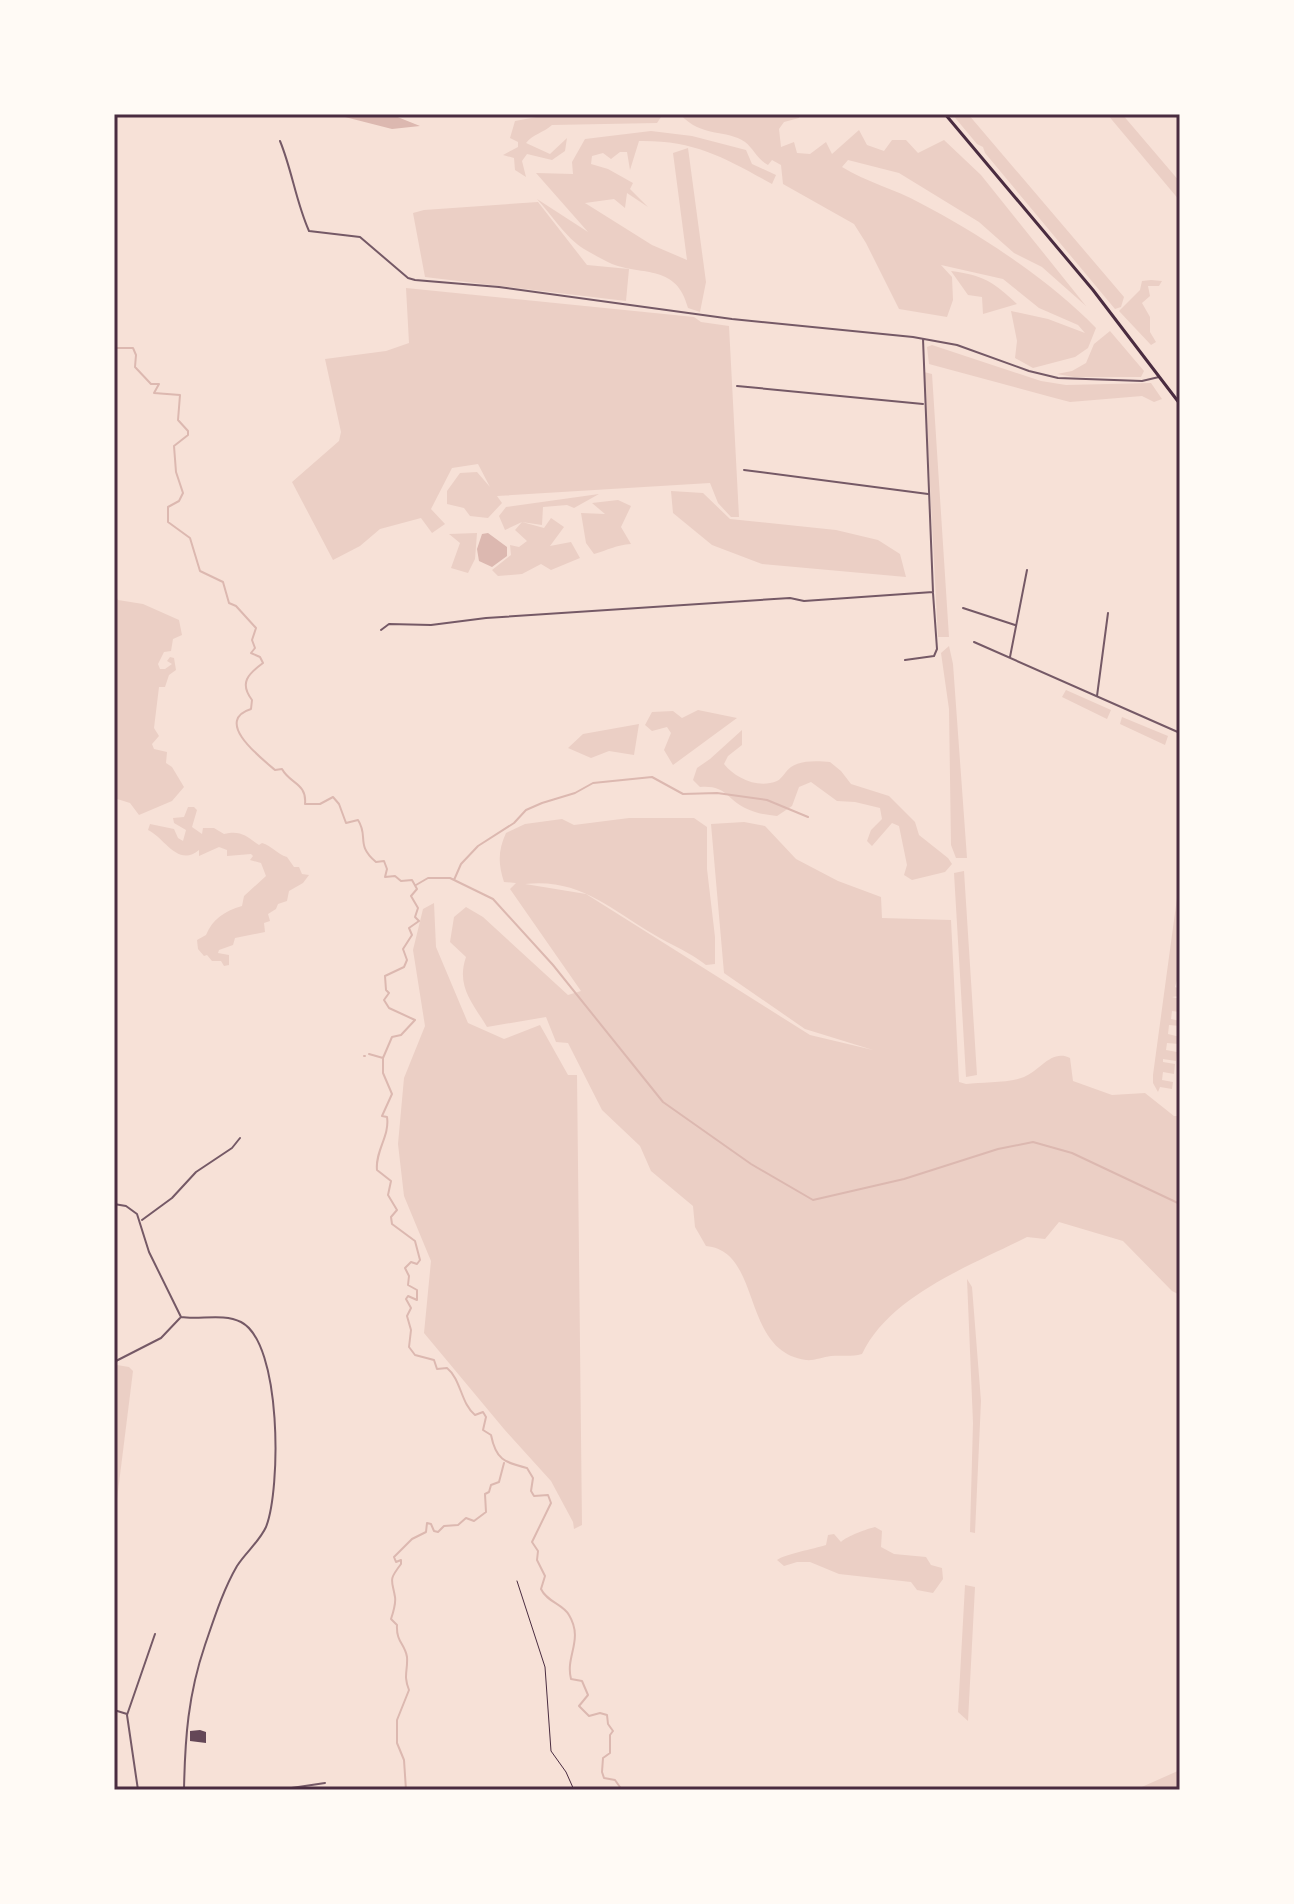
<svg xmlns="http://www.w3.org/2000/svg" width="1294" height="1904" font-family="'IBM Plex Sans',sans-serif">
	<rect width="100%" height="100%" fill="#f7e1d7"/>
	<path fill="#ebcfc5" d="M 553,114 L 663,114 L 657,123 L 552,125 C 543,133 533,134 526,143 L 550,154 L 567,138 L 565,151 L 552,160 L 527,154 L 522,161 L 526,177 L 515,170 L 514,158 L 503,155 L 518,147 L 518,142 L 510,138 L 515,121 Z
		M 680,114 L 799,114 L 799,118 L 784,122 L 779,129 L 781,147 L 794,142 L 797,153 L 810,154 L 826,142 L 832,154 L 859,130 L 867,145 L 884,151 L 892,140 L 906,140 L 918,153 L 944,140 L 981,175 L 1086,306 L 1042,267 L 1014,253 L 979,222 L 899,173 L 848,160 L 842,167 C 866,182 895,189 920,203 C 977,232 1052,282 1096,328 L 1088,348 L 1075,357 L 1033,368 L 1015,358 L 1017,341 L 1011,311 L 1048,319 L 1085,333 L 1078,325 L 1039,308 L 1003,279 L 941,265 L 952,277 L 953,300 L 947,317 L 899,309 L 866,243 L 854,224 L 783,184 L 781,165 L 772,160 L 768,165 C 757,159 754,149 745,142 C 727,129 701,138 680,114 Z
		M 952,114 L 968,114 L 1124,297 L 1121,307 L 1115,309 L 985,153 L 983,147 L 977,144 Z
		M 1107,114 L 1122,114 L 1180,182 L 1180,201 Z
		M 651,131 L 692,136 L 746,150 L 752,164 L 776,175 L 772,184 C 725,158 695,140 639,141 L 630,170 L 627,152 L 620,152 L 611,159 L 603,153 L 592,156 L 591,164 L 608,169 L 633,183 L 630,189 L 648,207 L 627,193 L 625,208 L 614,199 L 585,203 L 652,245 L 687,260 L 673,153 L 688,148 L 706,282 L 700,312 L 688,308 C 677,264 643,276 612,264 C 603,260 593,254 584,249 C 566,238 551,214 537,199 L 588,232 L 536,173 L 573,174 L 572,162 L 585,139 Z
		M 538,202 L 587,265 L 629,269 L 626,301 L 425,277 L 413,213 L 424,210 Z
		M 951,271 C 983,275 994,282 1017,304 L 983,314 L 982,297 L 968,295 Z
		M 1151,280 L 1162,281 L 1159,286 L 1148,286 L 1150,296 L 1142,303 L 1150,317 L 1150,332 L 1156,342 L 1151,345 L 1119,311 L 1140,290 L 1142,281 Z
		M 406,288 L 694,317 L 701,322 L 729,326 L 739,517 L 731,517 L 718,503 L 710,483 L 497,496 L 502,503 L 488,518 L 470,516 L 464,508 L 447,504 L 447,491 L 460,473 L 477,472 L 490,487 L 478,464 L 452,468 L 431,509 L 445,524 L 432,533 L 421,518 L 380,529 L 360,546 L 333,560 L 292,482 L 339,441 L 341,432 L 325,359 L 386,351 L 409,343 Z
		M 1110,331 L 1144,371 L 1141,377 L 1074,377 L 1057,374 L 1072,371 L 1086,363 L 1094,344 Z
		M 932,345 L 1041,381 L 1066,385 L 1151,383 L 1162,399 L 1154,402 L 1142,396 L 1070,402 L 1051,397 L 929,364 L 927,347 Z
		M 924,372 L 932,374 L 949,637 L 938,637 Z
		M 671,491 L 703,493 L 730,519 L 836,530 L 878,540 L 900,554 L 906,577 L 762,564 L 712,545 L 673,513 Z
		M 599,494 L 574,508 L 567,505 L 543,507 L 542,525 L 522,522 L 544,528 L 551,518 L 564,527 L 550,546 L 571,542 L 580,558 L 551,570 L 541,564 L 522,574 L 498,576 L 492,570 L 511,555 L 510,545 L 519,547 L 527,541 L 515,530 L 522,522 L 505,530 L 499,516 L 506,507 Z
		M 618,500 L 631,506 L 621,527 L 631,544 C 616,545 608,550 594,554 L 586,543 L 581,513 L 605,514 L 592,503 Z
		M 477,533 L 475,559 L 468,573 L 451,568 L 460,543 L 449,534 Z
		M 114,593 L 118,600 L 143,604 L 179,620 L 182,635 L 173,639 L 171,651 L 164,652 L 158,664 L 160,669 L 165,669 L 172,664 L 167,661 L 170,657 L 174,658 L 176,670 L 169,675 L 165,687 L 159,687 L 154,728 L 159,736 L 152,744 L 154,749 L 167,752 L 166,763 L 172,767 L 184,787 L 172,801 L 139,815 L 130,803 L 114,798 Z
		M 949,646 L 953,664 L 967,858 L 956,858 L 951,845 L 949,709 L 941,653 Z
		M 1066,690 L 1111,710 L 1107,719 L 1062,697 Z
		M 698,710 L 737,718 L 673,765 L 664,750 L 671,733 L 667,727 L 652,731 L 645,725 L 652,712 L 673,711 L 682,718 Z
		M 1122,717 L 1168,736 L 1165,745 L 1120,724 Z
		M 639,724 L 634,755 L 609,751 L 591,758 L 568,748 L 583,734 Z
		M 742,730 L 742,745 L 728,756 L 724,764 C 735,778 758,789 777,781 C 783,778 785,771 791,767 C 801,760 818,761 830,762 L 841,771 L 851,784 L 889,796 L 915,822 L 919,835 L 948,858 L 952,864 L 945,872 L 912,880 L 904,875 L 907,865 L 899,826 L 892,823 L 872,846 L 867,841 L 871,830 L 882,819 L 880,808 L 855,802 L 837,801 L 811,782 L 799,787 L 792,806 L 777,816 C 766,815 755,813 745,808 C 726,799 727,785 700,787 L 693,780 L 697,768 L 710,759 Z
		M 188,807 L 194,807 L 197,810 L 192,827 L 202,834 L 203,828 L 214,828 L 224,834 C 241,830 246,836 259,845 L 262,843 C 272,846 277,854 287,857 L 294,867 L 299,867 L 302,874 L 309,875 L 303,883 L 289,891 L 287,901 L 278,904 L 276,909 L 268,914 L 270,921 L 264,923 L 265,932 L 235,938 L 233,945 L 219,950 L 218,953 L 229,955 L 229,965 L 224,966 L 221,961 L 212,961 L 207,955 L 204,956 L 198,949 L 197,940 L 206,935 C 212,920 224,911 242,906 L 244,896 L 266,876 L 261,863 L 250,860 L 253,856 L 251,854 L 227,856 L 227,850 L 219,847 L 199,856 L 199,850 C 178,868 164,837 148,830 L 150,824 L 174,829 L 178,838 L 183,841 L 186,830 L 174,823 L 173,818 L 184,817 Z
		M 629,818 L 694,818 L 707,827 L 707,869 L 715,937 L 715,964 L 706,965 C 690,952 671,945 653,934 C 609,908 579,878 525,884 L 586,894 L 810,1035 L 873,1050 L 805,1029 L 724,973 L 711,824 L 744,822 L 765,826 L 796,859 L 838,881 L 881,897 L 882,918 L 951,920 L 959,1082 L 966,1084 C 982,1082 1010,1083 1024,1077 C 1040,1071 1051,1049 1070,1058 L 1073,1081 L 1112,1095 L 1145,1093 L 1174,1116 L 1180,1116 L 1180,1295 L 1172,1291 L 1123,1241 L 1059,1222 L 1045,1239 L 1027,1237 C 972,1265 890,1295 862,1354 C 851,1357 842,1355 831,1356 C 823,1357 813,1361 806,1360 C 740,1351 763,1251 706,1246 L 695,1227 L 693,1206 L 651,1171 L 640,1146 L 602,1110 L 568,1043 L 556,1042 L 546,1017 L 487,1027 C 472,1002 456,986 466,957 L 450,942 L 454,917 L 466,907 L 483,917 L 568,995 L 581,991 L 510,889 L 516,883 L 504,882 C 498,864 498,850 506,833 L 525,824 L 562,819 L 574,825 Z
		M 964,871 L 977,1075 L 966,1077 L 954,873 Z
		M 1180,876 L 1180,963 L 1177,973 L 1180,974 L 1180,980 L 1177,980 L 1175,987 L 1180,989 L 1180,996 L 1172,997 L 1180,999 L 1180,1012 L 1172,1011 L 1171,1019 L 1180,1021 L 1180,1026 L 1169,1025 L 1168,1034 L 1180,1037 L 1179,1044 L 1167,1043 L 1166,1050 L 1177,1052 L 1176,1061 L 1163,1059 L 1163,1062 L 1175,1064 L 1174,1074 L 1163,1072 L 1162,1080 L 1173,1082 L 1172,1089 L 1160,1087 L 1158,1092 L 1153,1083 L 1153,1075 Z
		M 434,903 L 436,947 L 468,1023 L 504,1039 L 540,1025 L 568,1075 L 577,1075 L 582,1525 L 574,1529 L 573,1522 L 551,1481 L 504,1429 L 424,1333 L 431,1261 L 404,1196 L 398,1144 L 404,1078 L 425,1026 L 413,950 L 423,909 Z
		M 967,1279 L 972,1287 L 981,1401 L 975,1533 L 970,1532 L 973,1423 Z
		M 117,1365 L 129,1367 L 133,1371 L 114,1523 L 114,1367 Z
		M 875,1527 L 882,1531 L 881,1547 L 894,1554 L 926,1557 L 931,1565 L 942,1568 L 943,1579 L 933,1593 L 917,1590 L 911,1582 L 839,1574 L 810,1562 L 797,1562 L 784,1566 L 777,1560 C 785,1554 814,1549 826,1545 L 828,1535 L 834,1534 L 841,1542 C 847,1536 867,1529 875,1527 Z
		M 965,1585 L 975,1587 L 968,1721 L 958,1712 Z
		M 1180,1770 L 1180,1790 L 1135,1790 Z"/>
	<path fill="#dcb8b0" d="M 346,114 L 390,114 L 420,126 L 392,129 L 345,117 Z
		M 488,533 L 507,547 L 507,556 L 492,567 L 479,561 L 477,549 L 482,534 Z"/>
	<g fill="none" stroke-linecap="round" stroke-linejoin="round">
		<path stroke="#dcb8b0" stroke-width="2" d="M 114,348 L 133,348 L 136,355 L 135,367 L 151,384 L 159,384 L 154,393 L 180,395 L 178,420 L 188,431 L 188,435 L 174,446 L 176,472 L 183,493 L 179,501 L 168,507 L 168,522 L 190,538 L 200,571 L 223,582 L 229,603 L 236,606 L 256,628 L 252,640 L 255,648 L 251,653 L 260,657 L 263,663 C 248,674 239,683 252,700 L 251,709 C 213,721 261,758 275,770 L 282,769 C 290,784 307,783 305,804 L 320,804 L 333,797 L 339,804 L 346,823 L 358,820 C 369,837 355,844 376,862 L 384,861 L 387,869 L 385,877 L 395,876 L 401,881 L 412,880 L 417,889 L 411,896 L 418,908 L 415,917 L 419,921 L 409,928 L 412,935 L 403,949 L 407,960 L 404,967 L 385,976 L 386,990 L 389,993 L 384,1000 L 389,1008 L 415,1020 L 401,1035 L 392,1037 L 383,1058 L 383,1073 L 392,1094 L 382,1116 L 387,1117 C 390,1136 375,1151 377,1170 L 391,1181 L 388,1195 L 397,1210 L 391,1217 L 392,1224 L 415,1241 L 420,1260 L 417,1264 L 411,1262 L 405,1268 L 409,1276 L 408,1285 L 417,1290 L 417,1300 L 408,1296 L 406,1299 L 411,1308 L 407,1316 L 411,1330 L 409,1347 L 415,1355 L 434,1360 L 437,1369 L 447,1368 C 461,1379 461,1404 475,1415 L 483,1412 L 486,1417 L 483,1430 L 491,1435 C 496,1460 504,1462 527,1468 L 533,1478 L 531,1491 L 534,1496 L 548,1495 L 551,1503 L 532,1542 L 538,1551 L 537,1560 L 545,1576 L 541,1589 C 547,1602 563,1604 569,1615 C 584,1640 565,1656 571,1679 L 582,1681 L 588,1695 L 579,1706 L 589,1716 L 600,1713 L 607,1715 L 608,1724 L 613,1731 L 610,1735 L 610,1753 L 603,1758 L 602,1772 L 604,1778 L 615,1780 L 622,1790
			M 454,880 L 461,864 L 478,846 L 514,823 L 526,810 L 542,803 L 575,793 L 593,783 L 652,777 L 683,794 L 717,793 L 767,800 L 808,817
			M 416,885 L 428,878 L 450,878 L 493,899 L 553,965 L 663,1102 L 751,1164 L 813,1200 L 904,1179 L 998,1149 L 1033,1142 L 1072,1153 L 1180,1204
			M 369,1054 L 383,1058
			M 364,1056 L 365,1056
			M 406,1790 L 404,1760 L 397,1743 L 397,1720 L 409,1690 C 403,1675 408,1671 407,1657 C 405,1644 396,1642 397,1625 L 391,1619 C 393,1613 396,1603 395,1597 C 392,1579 388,1581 401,1564 L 401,1560 L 396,1562 L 394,1557 L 412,1539 L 426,1532 L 427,1523 L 431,1524 L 434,1531 L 438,1532 L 444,1526 L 458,1525 L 466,1518 L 474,1521 L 486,1512 L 485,1494 L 489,1492 L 491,1485 L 499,1482 L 504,1463"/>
	</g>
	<path fill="#644757" d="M 200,1730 L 206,1732 L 206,1743 L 190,1741 L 190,1731 Z"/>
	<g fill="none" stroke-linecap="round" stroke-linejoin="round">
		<path stroke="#4a2c40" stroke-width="1" d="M 517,1581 L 545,1667 L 551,1751 L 566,1772 L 574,1790"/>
		<path stroke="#755966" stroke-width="2" d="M 280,141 C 292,170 296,202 309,231 L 360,237 L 408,278 L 415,280 L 499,287 L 732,319 L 913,337 L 957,345 L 1029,371 L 1058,378 L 1142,381 L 1159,377
			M 737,386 L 923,404
			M 744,470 L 928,494
			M 963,608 L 1015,625
			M 381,630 L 389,624 L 431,625 L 486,618 L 790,598 L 804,601 L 933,592 L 923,339
			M 974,642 L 1180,733
			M 1010,657 L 1027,570
			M 905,660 L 934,656 L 937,649 L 933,593
			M 1097,696 L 1108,613
			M 114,1204 L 126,1206 L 137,1214 L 149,1252 L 181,1317 C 200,1320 223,1313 241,1322 C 282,1343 281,1489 266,1527 C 259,1542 246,1552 237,1566 C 223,1590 214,1619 205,1645 C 188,1695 185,1738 184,1790
			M 142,1220 L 172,1198 L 196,1172 L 232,1148 L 240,1138
			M 114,1362 L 161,1338 L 180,1318
			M 114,1710 L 127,1714
			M 138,1790 L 127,1715 L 155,1634
			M 278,1790 L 325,1783"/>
		<path stroke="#4a2c40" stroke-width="3" d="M 945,114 L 1093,290 L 1180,404"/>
	</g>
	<rect width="1294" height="1904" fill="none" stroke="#fffaf5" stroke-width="232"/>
	<rect x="116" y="116" width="1062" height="1672" fill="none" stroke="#4a2c40" stroke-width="3"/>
</svg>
